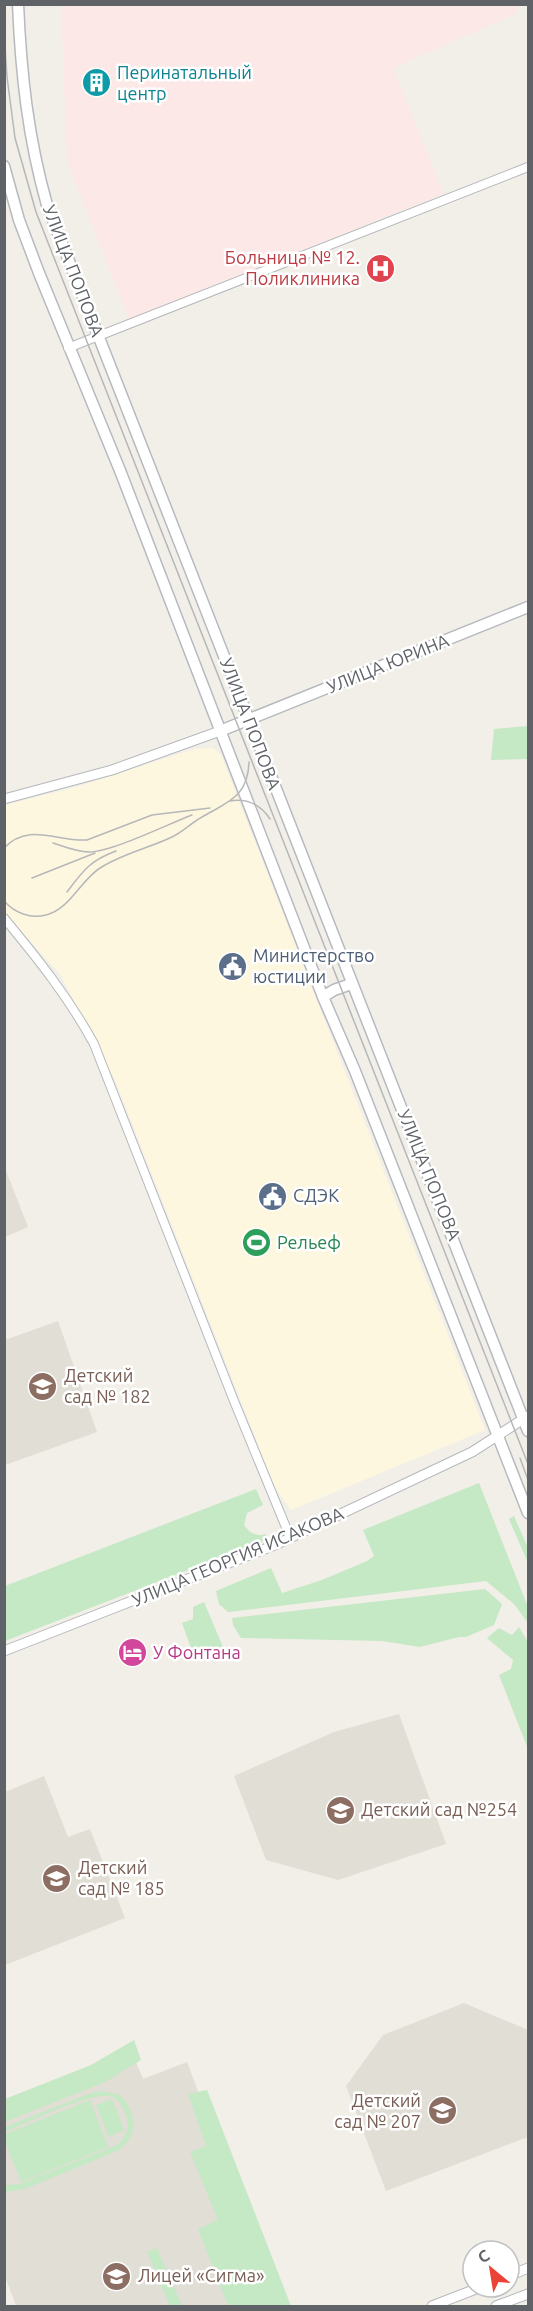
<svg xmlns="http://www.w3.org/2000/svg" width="533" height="2311" font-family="Ubuntu,sans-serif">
	<rect width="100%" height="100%" fill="#f1efe8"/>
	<path fill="#fef7e0" d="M 213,748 L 221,755 L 485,1430 L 291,1510 L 275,1488 L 115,1080 L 60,974 L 5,914 L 5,805 L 80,786 L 194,749 Z"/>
	<path fill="#e1ded6" d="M 5,1168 L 28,1227 L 5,1237 L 4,1237 Z
		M 58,1321 L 97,1432 L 5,1465 L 5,1340 Z
		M 399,1714 L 446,1844 L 338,1880 L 266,1860 L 234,1776 L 334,1732 Z
		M 44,1776 L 68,1837 L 90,1829 L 125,1918 L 5,1965 L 5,1792 Z
		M 464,2003 L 528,2030 L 528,2137 L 386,2191 L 346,2086 L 383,2035 Z
		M 132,2052 L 143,2079 L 187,2062 L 279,2306 L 16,2306 L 5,2276 L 5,2105 Z"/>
	<path fill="#fce8e6" d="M 516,5 L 518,13 L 393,68 L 444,194 L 129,319 L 67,161 L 61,5 Z"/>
	<path fill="#c5e8c5" d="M 528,726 L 528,759 L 491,760 L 494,729 Z
		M 479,1483 L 528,1607 L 528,1623 L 514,1604 L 486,1581 L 228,1612 L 219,1604 L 216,1591 L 271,1568 L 282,1593 L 322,1580 L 367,1561 L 374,1556 L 363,1530 Z
		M 256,1489 L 263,1505 L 247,1513 L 244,1525 C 250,1533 256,1537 266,1534 L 268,1539 L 5,1641 L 5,1586 Z
		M 514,1516 L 528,1548 L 528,1563 L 509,1519 Z
		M 485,1589 L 502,1604 L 494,1625 L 466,1637 L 459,1637 L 420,1647 L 382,1641 L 241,1638 L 233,1625 L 232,1618 Z
		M 204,1602 L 223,1647 L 195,1659 L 182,1623 L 193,1619 L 193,1607 Z
		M 519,1627 L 528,1642 L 528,1749 L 499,1675 L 511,1669 L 513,1660 L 487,1638 L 499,1628 L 512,1635 Z
		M 134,2040 L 141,2060 L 105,2082 L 5,2122 L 5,2099 L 91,2065 Z
		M 207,2090 L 291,2306 L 228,2306 L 198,2229 L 218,2220 L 190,2152 L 206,2146 L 188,2094 Z
		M 102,2091 L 120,2095 C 137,2112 139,2136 119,2150 L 25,2189 L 5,2192 L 5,2185 L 19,2184 L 117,2145 C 122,2141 126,2136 127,2130 C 130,2118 121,2098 109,2096 C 89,2092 27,2123 5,2132 L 5,2127 L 91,2093 Z
		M 112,2099 L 124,2130 L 109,2137 L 96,2105 Z
		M 90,2100 L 108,2147 L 21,2182 L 5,2141 L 5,2134 Z
		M 157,2248 L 182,2306 L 170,2306 L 147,2252 Z"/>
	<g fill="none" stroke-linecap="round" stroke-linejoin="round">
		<defs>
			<path id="minor" d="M 68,348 L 528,167
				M 4,918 C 38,959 69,998 94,1044 L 234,1401 L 290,1537"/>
			<path id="tertiary" d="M 4,799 L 112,770 L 220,731
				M 4,1651 L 275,1545 L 472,1452 L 528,1416
				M 509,2276 L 528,2268
				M 432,2306 L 481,2287
				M 496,2306 L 528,2294"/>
			<path id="secondary" d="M 18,4 C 21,74 28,138 47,205 L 528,1431
				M 4,166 L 19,220 L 39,273 L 121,473 L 323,997 L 355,1071 L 528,1513
				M 220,731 L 528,607
				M 323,997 L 334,990 L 351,984"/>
		</defs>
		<use href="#minor" stroke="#b5b8bc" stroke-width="10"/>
		<use href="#tertiary" stroke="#b5b8bc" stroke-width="11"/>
		<use href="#secondary" stroke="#b6babf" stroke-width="13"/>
		<use href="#minor" stroke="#fff" stroke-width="8"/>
		<use href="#tertiary" stroke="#fff" stroke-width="9"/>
		<use href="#secondary" stroke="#fff" stroke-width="10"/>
		<path stroke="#b6b7b8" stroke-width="1.5" d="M 4,31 L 7,77 L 15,138 L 36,212 L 528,1464
			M 230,801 C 247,798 261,805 270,819
			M 53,843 C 65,847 77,852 89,852 C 112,852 168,824 192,815
			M 4,848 C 29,822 57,842 87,840 L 152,815 L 210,808
			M 32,878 L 95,853
			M 67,892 C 83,871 89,861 116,851
			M 4,901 C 15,913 30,919 46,915 C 70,909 80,881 100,868 C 122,854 149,848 172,837 C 183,832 191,823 202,817 C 228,802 248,797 249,762
			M 520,1458 L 528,1480"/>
	</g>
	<defs>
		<symbol id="building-disc" viewBox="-11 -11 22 22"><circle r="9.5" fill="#0f9aa8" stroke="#fff"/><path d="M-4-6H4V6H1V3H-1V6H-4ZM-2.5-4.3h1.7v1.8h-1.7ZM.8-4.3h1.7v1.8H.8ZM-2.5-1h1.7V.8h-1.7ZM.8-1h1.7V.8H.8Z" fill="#fff"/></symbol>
		<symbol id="hospital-disc" viewBox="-11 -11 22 22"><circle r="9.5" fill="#e0444e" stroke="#fff"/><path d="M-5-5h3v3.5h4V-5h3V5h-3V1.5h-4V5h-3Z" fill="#fff"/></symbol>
		<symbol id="civic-disc" viewBox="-11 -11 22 22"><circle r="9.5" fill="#5c6f8a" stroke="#fff"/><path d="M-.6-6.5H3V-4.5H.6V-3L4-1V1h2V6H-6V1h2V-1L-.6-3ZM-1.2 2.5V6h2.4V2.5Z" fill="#fff"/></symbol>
		<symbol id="stadium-disc" viewBox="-11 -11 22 22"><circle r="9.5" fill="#2e9e5b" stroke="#fff"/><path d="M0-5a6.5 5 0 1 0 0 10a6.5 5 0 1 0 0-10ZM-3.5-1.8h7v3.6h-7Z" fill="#fff"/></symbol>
		<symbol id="school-disc" viewBox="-11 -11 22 22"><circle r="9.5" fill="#8d6e63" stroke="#fff"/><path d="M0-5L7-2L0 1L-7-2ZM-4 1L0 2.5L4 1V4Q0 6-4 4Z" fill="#fff"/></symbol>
		<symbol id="hotel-disc" viewBox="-11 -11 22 22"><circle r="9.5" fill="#d1479c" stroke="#fff"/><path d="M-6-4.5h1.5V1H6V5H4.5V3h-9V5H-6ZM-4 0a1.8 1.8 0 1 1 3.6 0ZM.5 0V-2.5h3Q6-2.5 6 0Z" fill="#fff"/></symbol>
	</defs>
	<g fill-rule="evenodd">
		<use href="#building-disc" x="80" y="66" width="33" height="33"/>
		<use href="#hospital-disc" x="364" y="252" width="33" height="33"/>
		<use href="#civic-disc" x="216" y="950" width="33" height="33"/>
		<use href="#civic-disc" x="256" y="1180" width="33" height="33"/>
		<use href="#stadium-disc" x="240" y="1226" width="33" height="33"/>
		<use href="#school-disc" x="26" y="1370" width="33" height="33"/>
		<use href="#hotel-disc" x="116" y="1636" width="33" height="33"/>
		<use href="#school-disc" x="324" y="1794" width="33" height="33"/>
		<use href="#school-disc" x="40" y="1862" width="33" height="33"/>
		<use href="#school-disc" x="426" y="2094" width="33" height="33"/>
		<use href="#school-disc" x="100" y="2260" width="33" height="33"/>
	</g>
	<g text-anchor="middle" stroke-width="5" stroke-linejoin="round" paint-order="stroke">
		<g font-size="18" fill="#0d838f" stroke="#fff" text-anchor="start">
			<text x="117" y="79">Перинатальный<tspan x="117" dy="21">центр</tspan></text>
		</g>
		<g font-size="18" fill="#be3a42" stroke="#fff" text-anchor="end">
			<text x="360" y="264">Больница № 12.<tspan x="360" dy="21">Поликлиника</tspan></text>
		</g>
		<g font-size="18" fill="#5f6368" stroke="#fff">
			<text transform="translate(73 271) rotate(69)" y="6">УЛИЦА ПОПОВА</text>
			<text transform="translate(388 664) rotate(-22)" y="6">УЛИЦА ЮРИНА</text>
			<text transform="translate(250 724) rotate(69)" y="6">УЛИЦА ПОПОВА</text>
			<text transform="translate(429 1175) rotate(68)" y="6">УЛИЦА ПОПОВА</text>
			<text transform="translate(238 1557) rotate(-23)" y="6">УЛИЦА ГЕОРГИЯ ИСАКОВА</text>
		</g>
		<g font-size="18" fill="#4e5e75" stroke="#fff" text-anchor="start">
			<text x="253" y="962">Министерство<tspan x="253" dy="21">юстиции</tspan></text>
			<text x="293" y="1202">СДЭК</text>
		</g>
		<g font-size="18" fill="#27864d" stroke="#fff" text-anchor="start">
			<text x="277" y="1249">Рельеф</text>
		</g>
		<g font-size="18" fill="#785e54" stroke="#fff" text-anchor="start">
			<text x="64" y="1382">Детский<tspan x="64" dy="21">сад № 182</tspan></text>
			<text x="361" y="1816">Детский сад №254</text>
			<text x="78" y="1874">Детский<tspan x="78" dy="21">сад № 185</tspan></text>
			<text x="421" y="2107" text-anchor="end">Детский<tspan x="421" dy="21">сад № 207</tspan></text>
			<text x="138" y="2282">Лицей «Сигма»</text>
		</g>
		<g font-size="18" fill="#b23c85" stroke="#fff" text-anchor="start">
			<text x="153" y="1659">У Фонтана</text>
		</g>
	</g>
	<rect width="533" height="2311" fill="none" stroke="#5f6368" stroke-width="12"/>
	<g transform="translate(491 2269) rotate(330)"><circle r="28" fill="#ffffff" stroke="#bfc1c3" stroke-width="1.5"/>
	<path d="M0-4.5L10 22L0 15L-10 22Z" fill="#ea4335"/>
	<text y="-9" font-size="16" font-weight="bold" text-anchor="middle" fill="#5f6368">С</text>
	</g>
</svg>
